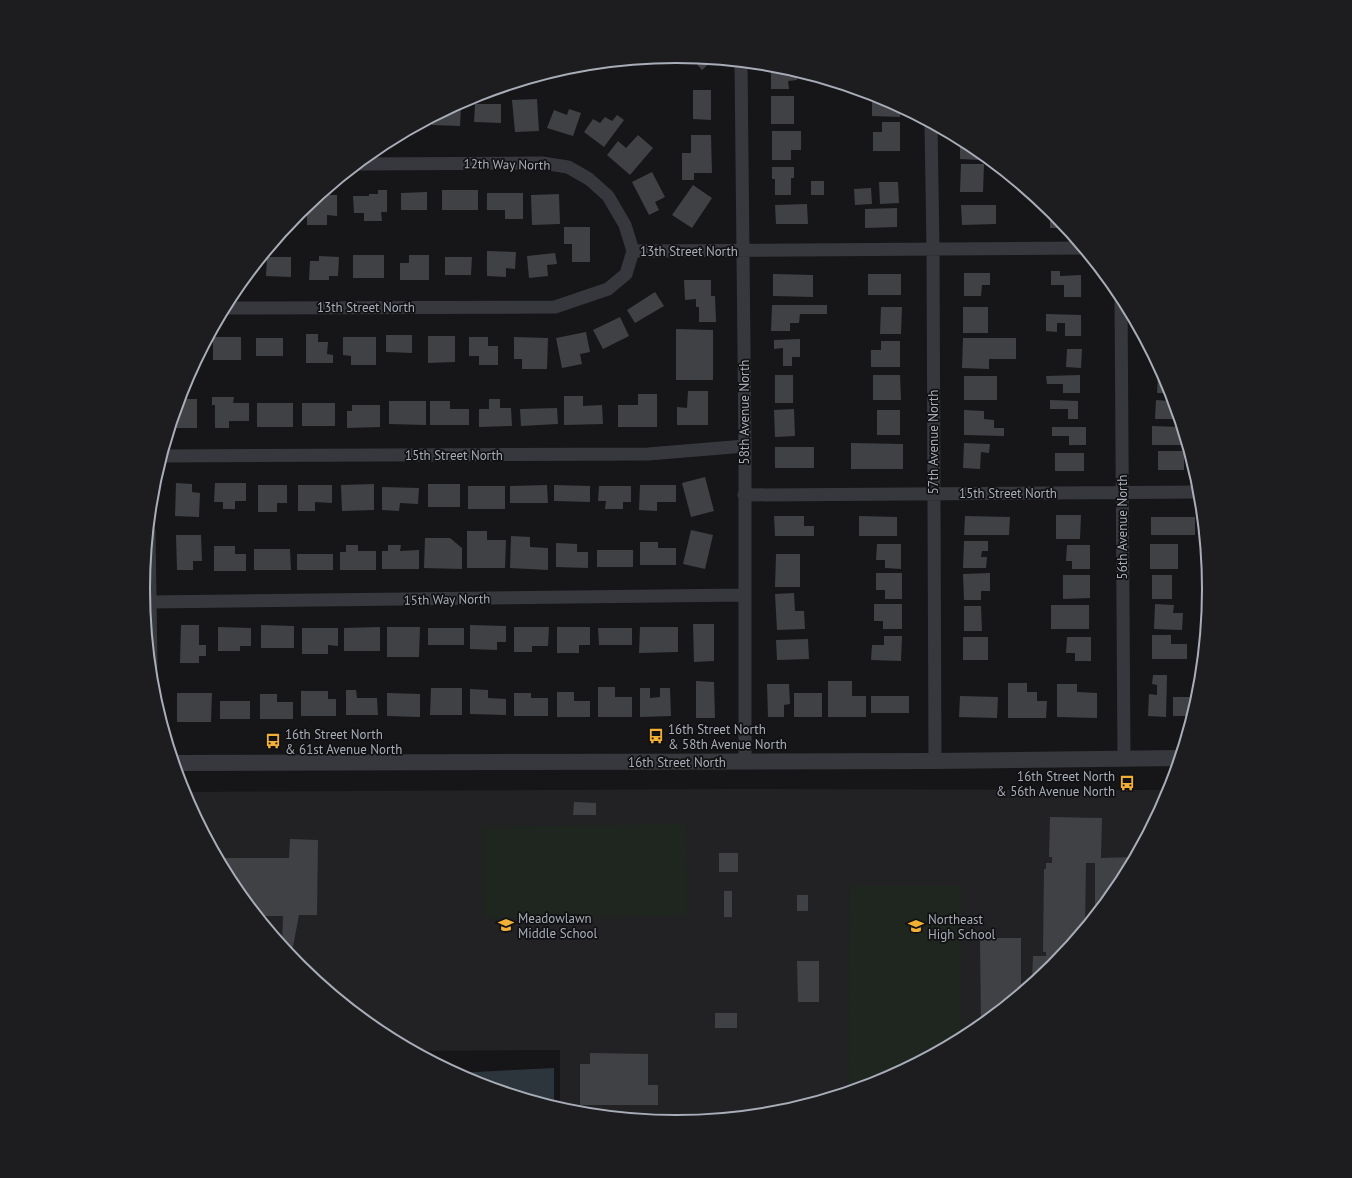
<svg xmlns="http://www.w3.org/2000/svg" width="1352" height="1178" font-family="'PT Sans',sans-serif">
	<rect width="100%" height="100%" fill="#161618"/>
	<path fill="#222225" d="M 730,789 L 1169,790 L 1119,885 L 1053,966 L 972,1032 L 880,1082 L 780,1112 L 676,1122 L 572,1112 L 560,1108 L 560,1050 L 415,1051 L 380,1032 L 299,966 L 233,885 L 183,792 Z"/>
	<path fill="#1e261f" d="M 686,824 L 687,916 L 483,918 L 482,827 Z
		M 850,886 L 962,886 L 961,1038 L 880,1082 L 869,1085 L 849,1085 Z"/>
	<path fill="#2c353c" d="M 554,1068 L 554,1106 L 472,1081 L 456,1073 Z"/>
	<path fill="#404145" d="M 667,57 L 667,60 L 642,61 L 642,59 Z
		M 690,57 L 713,60 L 702,70 Z
		M 620,61 L 620,66 L 593,66 L 593,64 Z
		M 771,65 L 780,66 L 797,71 L 797,80 L 788,81 L 789,89 L 771,89 Z
		M 572,66 L 578,66 L 578,70 L 562,70 Z
		M 693,90 L 711,90 L 711,120 L 693,119 Z
		M 872,94 L 880,97 L 900,107 L 900,117 L 872,116 Z
		M 771,96 L 794,96 L 794,124 L 771,124 Z
		M 537,99 L 539,131 L 515,132 L 512,100 Z
		M 475,104 L 501,104 L 501,123 L 474,122 Z
		M 452,107 L 461,107 L 460,126 L 432,125 L 432,118 Z
		M 569,109 L 581,113 L 573,136 L 547,128 L 554,110 L 567,115 Z
		M 617,115 L 624,120 L 604,147 L 584,132 L 593,119 L 600,123 L 605,117 L 612,121 Z
		M 882,122 L 900,122 L 900,151 L 873,151 L 873,132 L 882,132 Z
		M 772,131 L 801,131 L 801,150 L 791,150 L 791,160 L 772,160 Z
		M 638,135 L 653,148 L 630,175 L 607,155 L 618,141 L 626,148 Z
		M 691,135 L 711,135 L 712,173 L 694,173 L 694,180 L 682,180 L 682,153 L 691,153 Z
		M 960,140 L 972,146 L 980,152 L 980,160 L 960,159 Z
		M 961,164 L 984,164 L 983,192 L 960,192 Z
		M 772,167 L 794,167 L 794,178 L 791,178 L 791,195 L 775,195 L 775,179 L 772,179 Z
		M 652,172 L 665,197 L 655,202 L 659,210 L 649,215 L 632,182 Z
		M 811,181 L 824,181 L 824,195 L 811,195 Z
		M 879,182 L 898,182 L 899,203 L 880,204 Z
		M 693,185 L 712,198 L 692,228 L 672,215 Z
		M 871,188 L 872,204 L 855,205 L 854,189 Z
		M 378,190 L 387,190 L 387,212 L 381,212 L 382,221 L 364,221 L 364,213 L 354,213 L 353,196 L 369,196 L 369,194 L 378,194 Z
		M 442,190 L 478,190 L 478,210 L 442,210 Z
		M 427,192 L 427,210 L 401,210 L 401,193 Z
		M 487,193 L 523,193 L 523,219 L 505,219 L 505,210 L 487,210 Z
		M 559,194 L 560,224 L 532,225 L 531,195 Z
		M 320,195 L 337,195 L 337,216 L 327,215 L 327,225 L 307,225 L 307,205 Z
		M 807,204 L 808,224 L 776,224 L 775,205 Z
		M 961,205 L 996,205 L 996,224 L 962,225 Z
		M 897,208 L 897,227 L 865,228 L 865,209 Z
		M 1050,210 L 1053,212 L 1066,228 L 1050,228 Z
		M 564,227 L 590,227 L 590,262 L 572,262 L 572,244 L 564,244 Z
		M 487,251 L 516,252 L 515,269 L 506,268 L 506,277 L 487,276 Z
		M 555,253 L 557,264 L 547,265 L 548,276 L 529,278 L 527,256 Z
		M 353,255 L 384,255 L 384,278 L 353,278 Z
		M 409,255 L 429,255 L 429,280 L 400,280 L 400,263 L 409,263 Z
		M 319,256 L 339,257 L 338,276 L 329,276 L 329,280 L 309,280 L 310,261 L 319,261 Z
		M 267,257 L 291,257 L 291,277 L 266,276 Z
		M 445,257 L 472,257 L 471,275 L 445,275 Z
		M 1051,271 L 1060,271 L 1060,276 L 1081,275 L 1081,297 L 1064,297 L 1064,285 L 1051,285 Z
		M 964,273 L 990,273 L 990,285 L 982,285 L 981,296 L 964,296 Z
		M 773,274 L 813,275 L 813,297 L 773,296 Z
		M 868,274 L 901,274 L 901,295 L 868,295 Z
		M 684,280 L 711,280 L 711,296 L 715,296 L 716,322 L 699,322 L 699,307 L 696,307 L 696,299 L 685,300 Z
		M 655,292 L 664,306 L 635,323 L 627,310 Z
		M 772,305 L 827,305 L 827,314 L 800,314 L 799,323 L 790,323 L 790,331 L 771,331 Z
		M 881,307 L 902,307 L 901,334 L 880,334 Z
		M 963,307 L 988,307 L 988,333 L 963,333 Z
		M 1046,314 L 1081,315 L 1081,336 L 1065,336 L 1065,323 L 1057,323 L 1057,332 L 1046,331 Z
		M 620,317 L 629,336 L 603,349 L 593,330 Z
		M 676,329 L 713,330 L 713,380 L 676,380 Z
		M 586,332 L 590,352 L 580,354 L 582,364 L 562,368 L 556,338 Z
		M 306,334 L 318,334 L 318,342 L 328,342 L 327,354 L 333,355 L 333,363 L 306,363 Z
		M 386,335 L 412,335 L 412,353 L 386,352 Z
		M 428,336 L 455,336 L 455,362 L 428,363 Z
		M 213,337 L 241,337 L 241,360 L 213,360 Z
		M 343,337 L 376,337 L 376,365 L 351,365 L 351,356 L 343,355 Z
		M 469,337 L 488,337 L 488,346 L 498,346 L 498,365 L 479,365 L 479,356 L 469,356 Z
		M 514,337 L 548,338 L 547,369 L 522,369 L 522,359 L 514,359 Z
		M 256,338 L 283,338 L 283,356 L 256,356 Z
		M 963,338 L 1016,338 L 1016,359 L 989,359 L 989,369 L 962,368 Z
		M 800,339 L 800,357 L 792,357 L 792,366 L 783,366 L 783,348 L 774,349 L 774,340 Z
		M 881,341 L 900,341 L 900,367 L 871,367 L 871,350 L 881,350 Z
		M 1067,349 L 1082,349 L 1081,368 L 1066,367 Z
		M 199,356 L 199,367 L 193,367 L 195,364 Z
		M 775,375 L 793,375 L 793,403 L 775,403 Z
		M 873,375 L 900,375 L 901,400 L 873,400 Z
		M 1080,375 L 1080,393 L 1063,393 L 1063,384 L 1047,384 L 1046,376 Z
		M 964,376 L 997,376 L 997,400 L 964,400 Z
		M 1158,376 L 1163,376 L 1171,393 L 1157,393 Z
		M 688,391 L 708,391 L 708,425 L 677,425 L 677,407 L 687,408 Z
		M 638,394 L 657,394 L 657,427 L 618,427 L 618,405 L 638,405 Z
		M 564,396 L 583,396 L 583,406 L 602,405 L 603,424 L 564,425 Z
		M 212,397 L 234,397 L 233,403 L 249,403 L 249,421 L 229,421 L 229,428 L 215,428 L 215,405 L 212,405 Z
		M 179,399 L 197,399 L 197,428 L 172,428 L 172,423 Z
		M 489,399 L 500,399 L 500,408 L 511,408 L 512,426 L 479,427 L 479,409 L 489,409 Z
		M 1050,400 L 1078,401 L 1078,419 L 1068,419 L 1068,409 L 1050,409 Z
		M 1156,400 L 1170,401 L 1170,406 L 1175,406 L 1179,419 L 1155,419 Z
		M 389,401 L 426,401 L 426,425 L 389,424 Z
		M 430,401 L 450,401 L 450,409 L 469,409 L 469,425 L 430,425 Z
		M 257,403 L 293,403 L 293,427 L 257,427 Z
		M 302,403 L 335,403 L 335,426 L 302,426 Z
		M 352,405 L 380,405 L 380,427 L 347,428 L 347,411 L 352,411 Z
		M 557,408 L 558,424 L 521,426 L 520,409 Z
		M 794,409 L 795,436 L 775,437 L 774,410 Z
		M 877,410 L 900,410 L 900,435 L 877,435 Z
		M 964,410 L 984,411 L 984,419 L 994,420 L 994,428 L 1004,428 L 1004,436 L 964,435 Z
		M 1152,426 L 1181,427 L 1185,445 L 1152,445 Z
		M 1052,427 L 1086,427 L 1086,445 L 1069,445 L 1069,436 L 1052,436 Z
		M 851,443 L 903,444 L 903,469 L 851,469 Z
		M 964,443 L 990,444 L 989,453 L 981,452 L 980,469 L 963,468 Z
		M 775,447 L 814,447 L 814,468 L 775,468 Z
		M 1158,451 L 1184,451 L 1184,470 L 1158,470 Z
		M 1055,453 L 1084,453 L 1084,471 L 1055,471 Z
		M 705,477 L 714,511 L 691,517 L 682,483 Z
		M 176,483 L 192,484 L 192,492 L 200,493 L 199,517 L 175,516 Z
		M 215,483 L 246,483 L 246,501 L 235,501 L 235,509 L 223,509 L 223,502 L 214,502 Z
		M 374,484 L 374,510 L 342,511 L 341,485 Z
		M 428,484 L 460,484 L 460,507 L 428,507 Z
		M 258,485 L 287,485 L 287,503 L 277,503 L 277,512 L 258,512 Z
		M 298,485 L 332,485 L 332,503 L 315,502 L 315,511 L 298,511 Z
		M 547,485 L 548,503 L 510,503 L 510,486 Z
		M 554,485 L 590,486 L 590,502 L 554,501 Z
		M 640,485 L 676,485 L 676,502 L 657,502 L 657,511 L 639,510 Z
		M 468,486 L 505,486 L 505,509 L 468,509 Z
		M 599,486 L 631,486 L 631,502 L 623,502 L 623,509 L 605,509 L 606,501 L 598,501 Z
		M 382,487 L 419,488 L 418,504 L 400,503 L 399,511 L 382,510 Z
		M 1056,515 L 1081,515 L 1080,539 L 1056,539 Z
		M 774,516 L 804,516 L 804,526 L 814,526 L 814,536 L 775,536 Z
		M 859,516 L 897,517 L 897,536 L 859,536 Z
		M 965,516 L 1010,517 L 1009,535 L 964,535 Z
		M 1151,517 L 1195,517 L 1195,535 L 1151,535 Z
		M 691,530 L 713,535 L 705,569 L 683,564 Z
		M 467,531 L 487,531 L 487,540 L 506,540 L 505,568 L 467,568 Z
		M 176,535 L 201,535 L 202,561 L 193,561 L 193,570 L 177,570 Z
		M 511,536 L 530,537 L 530,547 L 548,548 L 548,570 L 510,568 Z
		M 425,538 L 450,538 L 462,548 L 462,569 L 424,568 Z
		M 964,541 L 988,541 L 988,551 L 982,551 L 981,557 L 987,557 L 986,568 L 963,568 Z
		M 640,542 L 658,542 L 658,548 L 676,548 L 676,565 L 640,565 Z
		M 556,543 L 577,544 L 577,552 L 588,552 L 588,568 L 556,567 Z
		M 877,544 L 901,544 L 901,569 L 885,568 L 885,560 L 876,560 Z
		M 1150,544 L 1178,544 L 1178,569 L 1150,569 Z
		M 346,545 L 358,545 L 358,551 L 376,551 L 376,570 L 340,570 L 340,552 L 346,552 Z
		M 388,545 L 401,545 L 400,551 L 419,550 L 419,569 L 382,569 L 382,551 L 388,551 Z
		M 1067,545 L 1090,545 L 1090,569 L 1072,569 L 1072,561 L 1066,561 Z
		M 214,546 L 235,546 L 235,554 L 246,554 L 246,571 L 214,571 Z
		M 254,549 L 290,549 L 291,570 L 254,570 Z
		M 597,550 L 633,550 L 633,567 L 597,567 Z
		M 297,554 L 333,554 L 333,570 L 297,570 Z
		M 776,554 L 800,554 L 800,587 L 775,587 Z
		M 876,573 L 902,573 L 902,599 L 885,599 L 885,590 L 876,590 Z
		M 990,573 L 990,591 L 981,591 L 981,600 L 964,600 L 963,574 Z
		M 1063,575 L 1090,575 L 1090,598 L 1063,599 Z
		M 1152,575 L 1172,575 L 1172,599 L 1152,599 Z
		M 794,593 L 795,611 L 804,611 L 805,629 L 777,630 L 775,594 Z
		M 874,604 L 902,604 L 902,629 L 883,629 L 883,621 L 874,621 Z
		M 1155,604 L 1174,605 L 1173,613 L 1183,613 L 1182,630 L 1154,629 Z
		M 1051,605 L 1089,605 L 1089,629 L 1051,629 Z
		M 964,606 L 981,606 L 982,631 L 964,631 Z
		M 693,624 L 714,624 L 714,661 L 694,662 Z
		M 181,625 L 199,625 L 199,645 L 206,645 L 206,656 L 199,656 L 199,663 L 180,663 Z
		M 261,625 L 294,626 L 294,648 L 261,648 Z
		M 470,625 L 506,626 L 506,642 L 497,642 L 497,650 L 470,649 Z
		M 218,627 L 251,628 L 251,646 L 240,646 L 240,651 L 218,651 Z
		M 380,627 L 380,651 L 344,651 L 344,628 Z
		M 387,627 L 420,627 L 419,657 L 387,657 Z
		M 514,627 L 549,627 L 548,646 L 532,646 L 532,652 L 514,652 Z
		M 557,627 L 590,627 L 590,645 L 579,645 L 579,653 L 557,653 Z
		M 640,627 L 678,627 L 678,652 L 639,653 Z
		M 302,628 L 338,628 L 338,646 L 328,645 L 328,654 L 302,654 Z
		M 428,628 L 464,628 L 464,645 L 428,645 Z
		M 598,628 L 632,628 L 632,645 L 599,645 Z
		M 1152,635 L 1171,635 L 1171,644 L 1187,644 L 1187,659 L 1152,659 Z
		M 884,636 L 902,636 L 901,661 L 871,660 L 872,645 L 884,645 Z
		M 963,637 L 988,637 L 988,660 L 963,660 Z
		M 1067,637 L 1091,637 L 1091,661 L 1075,661 L 1075,653 L 1066,653 Z
		M 808,639 L 809,659 L 777,660 L 776,640 Z
		M 1153,675 L 1167,675 L 1166,717 L 1148,716 L 1149,694 L 1157,695 L 1157,685 L 1152,684 Z
		M 696,681 L 714,682 L 715,718 L 696,718 Z
		M 828,681 L 852,681 L 852,696 L 866,696 L 866,717 L 828,717 Z
		M 1008,683 L 1027,683 L 1027,692 L 1037,692 L 1037,701 L 1047,701 L 1046,718 L 1008,718 Z
		M 767,684 L 789,684 L 790,704 L 784,705 L 784,717 L 768,717 Z
		M 1057,684 L 1077,684 L 1077,692 L 1097,693 L 1097,718 L 1057,717 Z
		M 598,687 L 615,687 L 615,697 L 632,697 L 632,717 L 598,717 Z
		M 431,688 L 462,688 L 462,715 L 430,715 Z
		M 640,688 L 650,688 L 650,698 L 660,697 L 660,688 L 670,688 L 671,716 L 640,717 Z
		M 470,689 L 488,690 L 488,698 L 506,699 L 506,715 L 470,714 Z
		M 346,690 L 356,690 L 357,698 L 377,698 L 378,715 L 346,715 Z
		M 301,691 L 328,691 L 328,699 L 336,699 L 336,716 L 301,716 Z
		M 557,692 L 574,692 L 574,701 L 590,701 L 590,717 L 557,717 Z
		M 177,693 L 212,693 L 211,722 L 177,722 Z
		M 387,693 L 420,694 L 420,717 L 387,716 Z
		M 514,693 L 531,693 L 531,698 L 548,698 L 548,716 L 514,716 Z
		M 794,693 L 822,693 L 822,717 L 794,717 Z
		M 260,694 L 277,694 L 277,702 L 293,702 L 293,719 L 260,719 Z
		M 871,696 L 909,696 L 909,713 L 871,713 Z
		M 960,696 L 998,697 L 997,718 L 959,717 Z
		M 1173,697 L 1197,697 L 1192,716 L 1173,716 Z
		M 220,701 L 250,701 L 250,719 L 220,719 Z
		M 574,802 L 596,803 L 596,815 L 573,815 Z
		M 1050,817 L 1102,818 L 1101,858 L 1134,857 L 1119,885 L 1102,906 L 1095,906 L 1095,863 L 1086,863 L 1085,927 L 1053,966 L 1032,983 L 1033,956 L 1046,956 L 1046,952 L 1043,952 L 1044,869 L 1046,869 L 1046,863 L 1052,863 L 1052,857 L 1049,857 Z
		M 290,839 L 318,840 L 317,915 L 299,915 L 291,957 L 282,946 L 283,916 L 258,916 L 233,885 L 218,858 L 289,858 Z
		M 719,853 L 738,853 L 738,872 L 719,872 Z
		M 724,891 L 732,891 L 732,917 L 724,917 Z
		M 797,895 L 808,895 L 808,911 L 797,911 Z
		M 980,938 L 1021,938 L 1021,992 L 981,1025 Z
		M 797,961 L 819,961 L 819,1002 L 798,1002 Z
		M 715,1013 L 737,1013 L 737,1028 L 715,1028 Z
		M 590,1053 L 648,1054 L 648,1085 L 658,1085 L 658,1105 L 580,1105 L 580,1064 L 590,1064 Z"/>
	<g fill="none" stroke-linecap="round" stroke-linejoin="round">
		<path stroke="#37383d" stroke-width="13" d="M 741,62 L 745,446 L 745,761
			M 931,124 L 933,249 L 935,761
			M 358,164 L 542,163 L 568,167 L 589,179 L 608,196 L 625,225 L 633,251
			M 1121,296 L 1124,759
			M 225,308 L 555,307 L 608,289 L 626,274 L 633,251 L 1083,248
			M 162,456 L 648,454 L 745,446
			M 744,495 L 1199,492
			M 149,531 L 151,666
			M 150,602 L 744,595"/>
		<path stroke="#37383d" stroke-width="16" d="M 174,763 L 935,761 L 1179,758"/>
	</g>
	<defs>
		<symbol id="bus-bare" viewBox="-9 -9 18 18"><path d="M-5-6H5V4H4V6H2V4H-2V6H-4V4H-5ZM-3.5-4V0h7V-4ZM-3.5 1.2v1.5H-2V1.2ZM2 1.2v1.5H3.5V1.2Z" fill="#f2b134" stroke="#111113" stroke-width="2.5" paint-order="stroke"/></symbol>
		<symbol id="school-bare" viewBox="-9 -9 18 18"><path d="M0-5L7-2L0 1L-7-2ZM-4 1L0 2.5L4 1V4Q0 6-4 4Z" fill="#f2b134" stroke="#111113" stroke-width="2.5" paint-order="stroke"/></symbol>
	</defs>
	<g fill-rule="evenodd">
		<use href="#bus-bare" x="645" y="725" width="22" height="22"/>
		<use href="#bus-bare" x="262" y="730" width="22" height="22"/>
		<use href="#bus-bare" x="1116" y="772" width="22" height="22"/>
		<use href="#school-bare" x="495" y="914" width="22" height="22"/>
		<use href="#school-bare" x="905" y="915" width="22" height="22"/>
	</g>
	<g text-anchor="middle" stroke-width="3.5" stroke-linejoin="round" paint-order="stroke">
		<g font-size="13" fill="#a8adb8" stroke="#111113">
			<text transform="translate(507 164) rotate(1)" y="5">12th Way North</text>
			<text x="689" y="256">13th Street North</text>
			<text x="366" y="312">13th Street North</text>
			<text transform="translate(744 412) rotate(-90)" y="5">58th Avenue North</text>
			<text transform="translate(933 442) rotate(-90)" y="5">57th Avenue North</text>
			<text x="454" y="460">15th Street North</text>
			<text x="1008" y="498">15th Street North</text>
			<text transform="translate(1122 527) rotate(-90)" y="5">56th Avenue North</text>
			<text transform="translate(447 599) rotate(-1)" y="5">15th Way North</text>
			<text x="677" y="767">16th Street North</text>
		</g>
		<g font-size="13" fill="#a8adb8" stroke="#111113" text-anchor="start">
			<text x="668" y="734">16th Street North<tspan x="668" dy="15">&amp; 58th Avenue North</tspan></text>
			<text x="285" y="739">16th Street North<tspan x="285" dy="15">&amp; 61st Avenue North</tspan></text>
			<text x="1115" y="781" text-anchor="end">16th Street North<tspan x="1115" dy="15">&amp; 56th Avenue North</tspan></text>
			<text x="518" y="923">Meadowlawn<tspan x="518" dy="15">Middle School</tspan></text>
			<text x="928" y="924">Northeast<tspan x="928" dy="15">High School</tspan></text>
		</g>
	</g>
	<path d="M0 0H1352V1178H0ZM150 589a526 526 0 1 1 1052 0a526 526 0 1 1-1052 0Z" fill="#1d1d20" fill-rule="evenodd"/>
	<path fill="none" stroke="#a8adb8" stroke-width="2" d="M150 589a526 526 0 1 1 1052 0a526 526 0 1 1-1052 0Z"/>
</svg>
